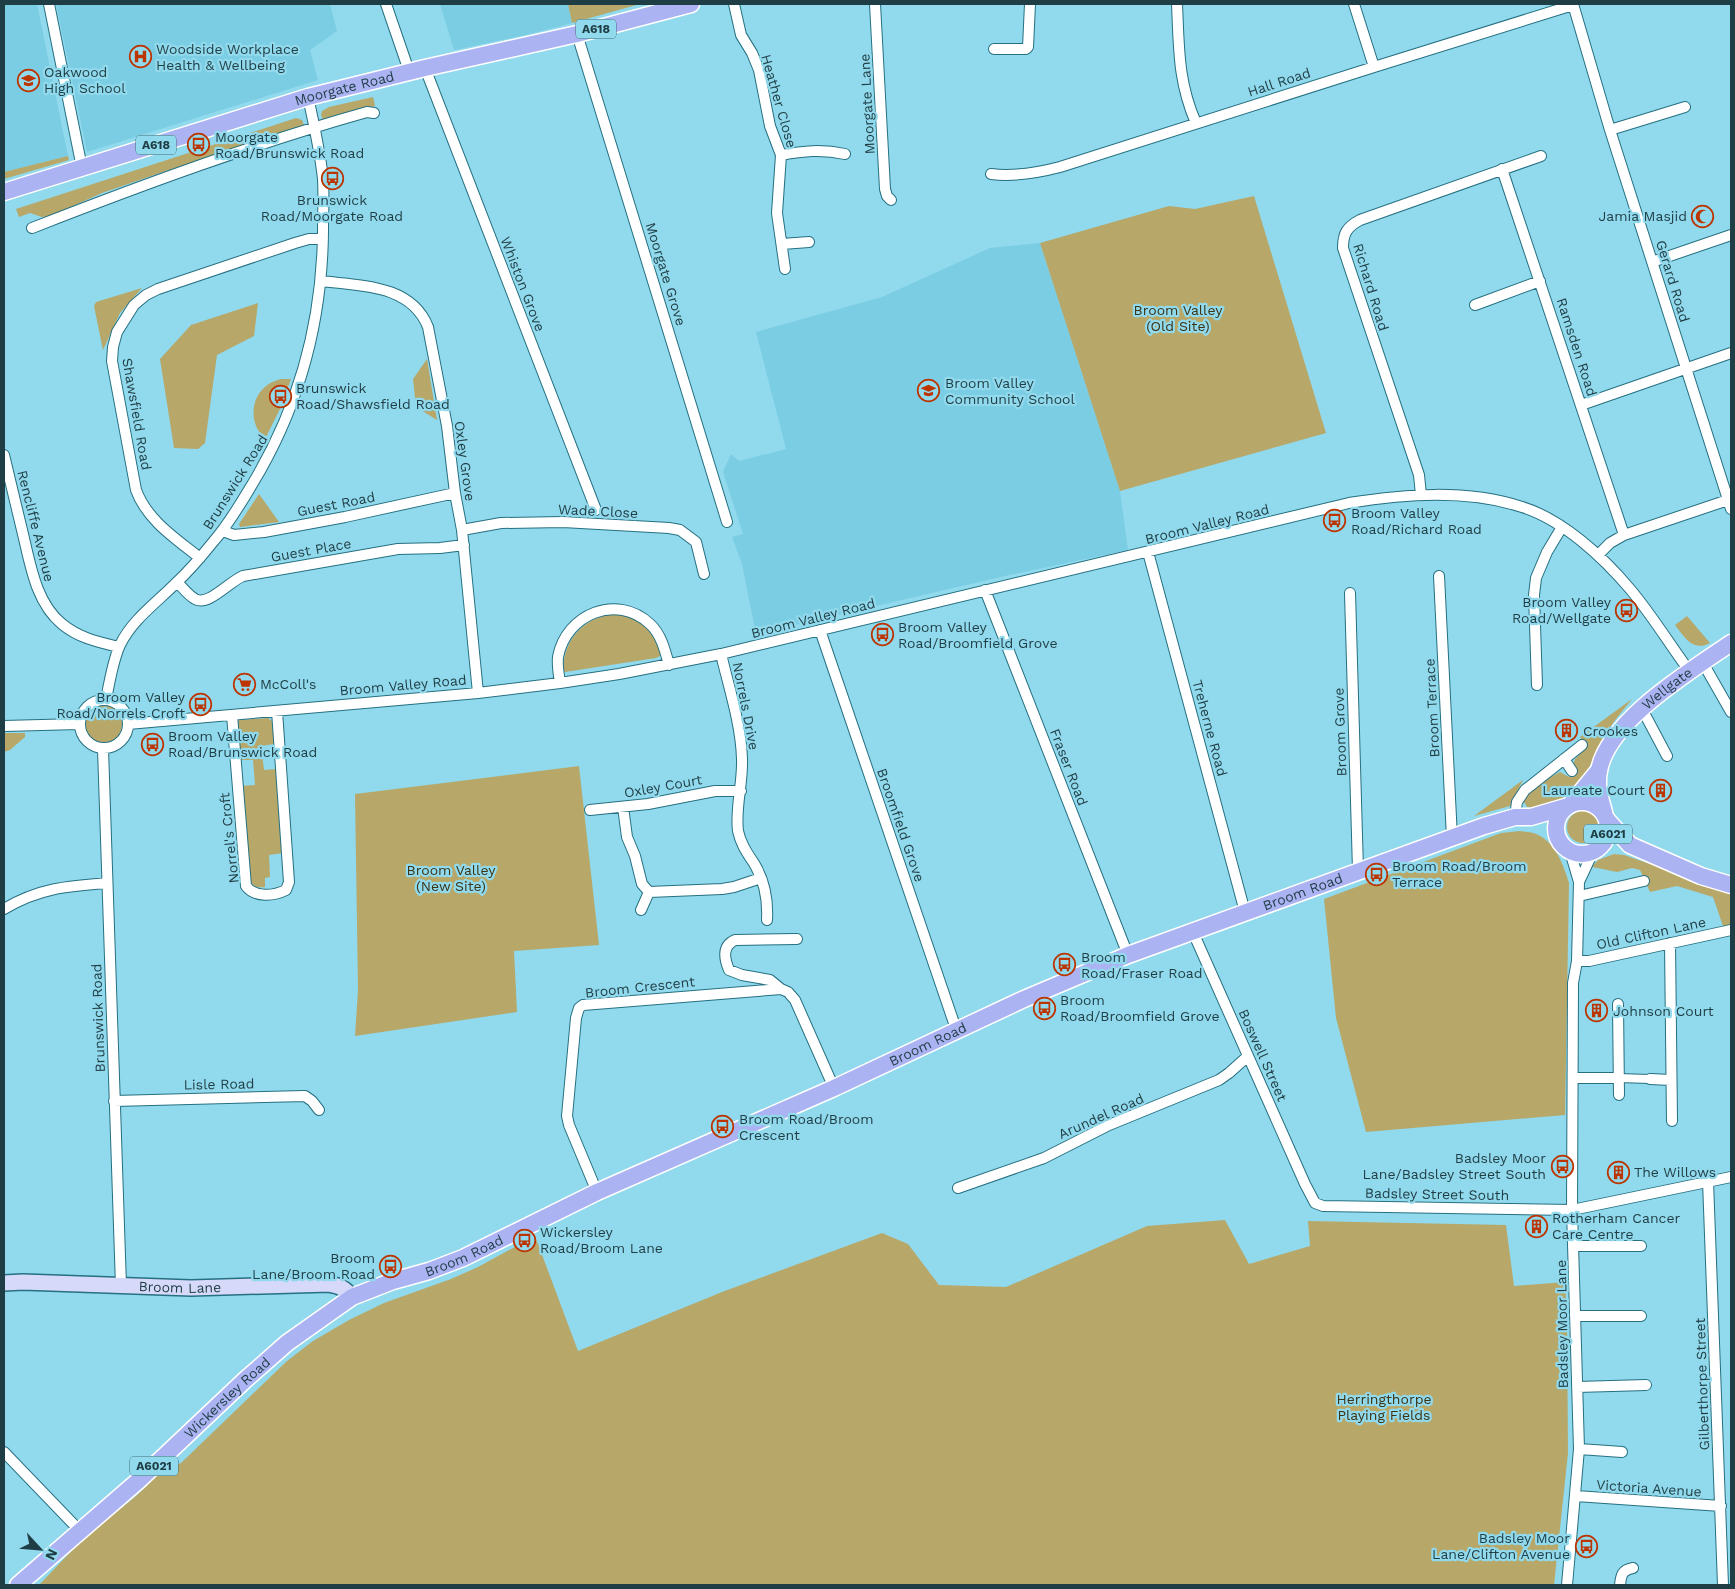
<svg xmlns="http://www.w3.org/2000/svg" width="1735" height="1589" font-family="'Work Sans',sans-serif">
	<rect width="100%" height="100%" fill="#91d9ec"/>
	<path fill="#7bcde3" d="M 4,4 L 37,4 L 68,156 L 4,172 Z
		M 56,4 L 330,4 L 337,31 L 310,50 L 318,80 L 87,152 Z
		M 440,4 L 568,4 L 572,23 L 526,35 L 454,50 Z
		M 1040,243 L 1120,491 L 1128,550 L 1005,576 L 756,634 L 742,564 L 732,537 L 743,534 L 723,472 L 731,454 L 739,461 L 786,449 L 756,332 L 882,297 L 990,248 Z"/>
	<path fill="#b7a869" d="M 568,4 L 640,4 L 572,23 Z
		M 373,97 L 375,106 L 323,120 L 321,115 L 322,111 L 329,107 Z
		M 296,118 L 302,120 L 304,125 L 154,175 L 102,193 L 51,216 L 42,217 L 30,213 L 19,217 L 16,209 Z
		M 68,156 L 69,160 L 4,179 L 4,172 Z
		M 1254,196 L 1326,433 L 1120,491 L 1040,243 L 1169,206 L 1195,209 Z
		M 142,288 L 120,313 L 103,350 L 94,306 L 96,302 Z
		M 258,303 L 254,336 L 217,355 L 205,443 L 198,449 L 174,448 L 160,359 L 191,325 Z
		M 427,359 L 437,420 L 416,407 L 413,379 Z
		M 282,379 L 291,379 L 280,409 L 265,439 C 244,419 253,384 282,379 Z
		M 259,494 L 279,522 L 240,527 L 239,524 Z
		M 611,614 C 638,615 655,629 662,655 L 656,658 L 565,672 L 563,671 C 564,640 581,620 611,614 Z
		M 1687,616 L 1710,643 C 1693,652 1685,638 1675,625 Z
		M 1632,699 C 1623,710 1613,722 1606,734 C 1589,761 1588,786 1557,802 C 1547,807 1538,809 1527,807 L 1524,802 C 1530,789 1548,778 1560,772 L 1569,777 L 1575,771 L 1573,765 L 1575,759 L 1587,747 L 1580,737 Z
		M84 724a19 19 0 1 1 38 0a19 19 0 1 1-38 0Z
		M 268,718 L 272,721 L 274,744 L 261,746 L 264,770 L 276,769 L 283,853 L 269,855 L 270,877 L 265,878 L 265,887 C 257,888 253,887 248,879 L 241,786 L 255,785 L 253,760 L 240,760 L 236,723 L 239,720 Z
		M 4,733 L 25,733 L 25,737 L 10,750 L 4,752 Z
		M 579,766 L 599,945 L 514,951 L 517,1012 L 355,1036 L 358,990 L 355,794 Z
		M 1523,780 L 1510,806 L 1474,816 Z
		M1567 827a16 16 0 1 1 32 0a16 16 0 1 1-32 0Z
		M 1520,831 C 1526,832 1531,832 1536,834 C 1555,841 1564,866 1569,883 L 1565,1115 L 1366,1132 L 1336,1018 L 1324,899 L 1501,833 Z
		M 1614,854 L 1624,855 L 1731,892 L 1731,925 L 1723,926 L 1713,897 L 1677,886 L 1650,892 L 1640,870 L 1632,868 L 1617,872 L 1592,867 L 1598,860 Z
		M 1225,1220 L 1249,1264 L 1310,1246 L 1308,1221 L 1506,1225 L 1514,1286 L 1565,1282 L 1567,1317 L 1568,1453 L 1554,1585 L 39,1585 L 83,1539 L 136,1496 L 162,1471 L 181,1463 L 287,1361 L 313,1341 L 349,1320 L 384,1303 L 451,1279 L 478,1267 L 535,1236 L 578,1351 L 722,1292 L 882,1233 L 908,1244 L 939,1285 L 1006,1287 L 1147,1226 Z"/>
	<g fill="none" stroke-linecap="round" stroke-linejoin="round">
		<defs>
			<path id="pedestrian" d="M 1618,1078 L 1650,1079"/>
			<path id="minor" d="M 49,4 L 82,168
				M 386,4 L 409,71
				M 734,4 L 741,35 L 752,53 L 759,70 L 770,126 L 781,155 L 777,213 L 785,269
				M 875,4 L 885,189 L 887,196 L 891,200
				M 1177,4 C 1179,48 1178,82 1196,123
				M 1354,4 L 1374,67
				M 1573,4 L 1610,130 L 1731,509
				M 577,34 L 727,522
				M 994,49 L 1026,49 L 1028,47 L 1030,4
				M 425,68 L 596,510
				M 1610,130 L 1685,107
				M 781,155 C 803,151 822,149 845,154
				M 1502,169 L 1624,535
				M 991,174 C 1015,177 1037,173 1060,167 L 1374,67 L 1573,5
				M 32,228 C 142,185 253,144 367,112 L 374,113
				M 782,244 L 809,242
				M 1652,262 L 1731,235
				M 321,281 C 360,286 411,284 428,327 L 447,426 L 455,493 L 462,530 L 478,693
				M 1475,305 L 1540,281
				M 1581,405 L 1731,353
				M 4,455 C 10,480 16,505 22,530 C 30,562 35,602 62,624 C 79,638 98,642 119,647
				M 1421,495 L 1419,475 L 1343,248 C 1343,233 1347,227 1360,220 L 1541,156
				M 462,530 L 501,523 L 563,522 L 669,528 L 680,530 L 696,542 L 704,574
				M 223,531 L 234,535 L 264,532 L 345,517 L 455,493
				M 1148,552 L 1245,912
				M 1598,555 L 1610,543 L 1624,535 L 1731,499
				M 200,558 C 175,538 147,520 136,490 L 112,361 L 113,347 L 117,332 L 134,305 L 146,295 L 158,289 L 295,243 L 309,239 L 323,239
				M 1439,576 L 1452,838
				M 177,582 C 183,588 188,595 195,599 C 208,607 230,581 243,576 L 398,549 L 440,548 L 464,545
				M 985,590 L 1128,955
				M 1350,593 L 1358,870
				M 820,630 L 956,1029
				M 721,654 C 729,688 741,724 742,759 C 743,782 735,809 738,831 C 741,845 748,854 755,865 C 765,882 768,901 767,920
				M 1703,663 L 1731,712
				M 560,683 C 559,675 557,666 558,657 C 566,614 617,593 650,624 C 661,634 665,650 669,665
				M 1537,685 L 1534,595 L 1536,578 L 1547,552 L 1562,527
				M80 724a24 24 0 1 1 48 0a24 24 0 1 1-48 0Z
				M 106,700 C 109,684 113,660 120,645 C 132,620 156,603 175,584 C 189,571 201,557 213,542 C 229,524 241,503 253,483 C 300,405 322,323 323,232 C 323,214 324,196 323,179 C 320,151 314,124 308,97
				M 1642,709 L 1667,756
				M 232,715 L 246,886 C 255,898 274,896 286,890 L 289,882 L 277,711
				M 128,724 L 478,693 L 560,683 L 619,674 L 721,654 L 1349,503 C 1405,494 1466,489 1522,507 C 1562,519 1603,557 1630,589 C 1652,615 1670,645 1690,672
				M 4,726 L 79,724
				M 103,749 L 121,1286
				M 1564,759 L 1572,771
				M 623,807 L 627,837 L 635,856 L 642,884 L 649,892 L 722,889 L 734,887 L 761,878
				M 590,810 L 648,804 L 715,791 L 741,791
				M 1515,817 L 1517,802 L 1525,790 L 1582,745
				M 1566,849 L 1572,858 L 1579,882 L 1577,961 L 1573,983 L 1572,1210 L 1579,1449 L 1567,1585
				M 1579,882 L 1593,852
				M 1579,896 L 1644,881
				M 4,909 C 39,888 68,886 107,883
				M 641,910 L 649,892
				M 1192,930 L 1305,1184 L 1315,1203 L 1323,1206 L 1572,1210 L 1731,1177
				M 1670,943 L 1672,1121
				M 1577,961 L 1589,961 L 1731,930
				M 781,989 L 770,980 L 742,975 L 729,970 C 724,958 722,946 735,940 L 797,939
				M 1618,1004 L 1619,1095
				M 1574,1078 L 1618,1078
				M 1650,1079 L 1671,1080
				M 114,1101 L 305,1096 L 312,1101 L 319,1110
				M 1708,1181 L 1723,1585
				M 958,1188 L 1044,1158 L 1109,1125 L 1219,1080 L 1229,1073 L 1248,1056
				M 597,1192 L 569,1125 L 567,1116 L 576,1018 L 579,1008 L 583,1005 L 781,989 L 788,992 L 795,1000 L 834,1088
				M 1574,1246 L 1641,1246
				M 1576,1316 L 1641,1316
				M 1577,1387 L 1646,1385
				M 1579,1449 L 1622,1452
				M 4,1452 L 80,1531
				M 1576,1496 L 1721,1506
				M 1620,1585 C 1621,1575 1622,1570 1633,1568"/>
			<g id="secondary">
				<path id="s1" d="M 4,1283 L 23,1282 L 191,1288 L 329,1284 C 341,1286 345,1289 352,1297"/>
			</g>
			<g id="primary">
				<path id="s2" d="M 4,192 L 308,97 L 425,68 L 577,34 L 691,4"/>
				<circle cx="1582" cy="828" r="26"/>
				<path d="M 1572,803 L 1599,770"/>
				<path id="s3" d="M 1604,812 C 1600,798 1596,786 1599,771 C 1607,721 1692,670 1731,643"/>
				<path d="M 1607,820 L 1630,845 L 1701,876 L 1731,885"/>
				<path id="s4" d="M 18,1585 L 138,1481 L 245,1380 L 287,1343 L 352,1297 L 393,1281 L 429,1271 L 463,1258 L 597,1192 L 834,1088 L 1024,999 L 1128,955 L 1484,826 L 1515,817 L 1531,817 L 1565,807"/>
			</g>
		</defs>
		<use href="#pedestrian" stroke="#257081" stroke-width="10"/>
		<use href="#minor" stroke="#257081" stroke-width="12"/>
		<use href="#secondary" stroke="#257081" stroke-width="18"/>
		<use href="#primary" stroke="#fff" stroke-width="19"/>
		<use href="#pedestrian" stroke="#fff" stroke-width="8"/>
		<use href="#minor" stroke="#fff" stroke-width="10"/>
		<use href="#secondary" stroke="#d6d9f9" stroke-width="15"/>
		<use href="#primary" stroke="#acb3f3" stroke-width="16"/>
	</g>
	<defs>
		<symbol id="hospital-ring" viewBox="-11 -11 22 22"><circle r="9.5" fill="#91d9ec" stroke="#bc3400" stroke-width="1.5"/><path d="M-5-5h3v3.5h4V-5h3V5h-3V1.5h-4V5h-3Z" fill="#bc3400"/></symbol>
		<symbol id="school-ring" viewBox="-11 -11 22 22"><circle r="9.5" fill="#91d9ec" stroke="#bc3400" stroke-width="1.5"/><path d="M0-5L7-2L0 1L-7-2ZM-4 1L0 2.5L4 1V4Q0 6-4 4Z" fill="#bc3400"/></symbol>
		<symbol id="bus-ring" viewBox="-11 -11 22 22"><circle r="9.5" fill="#91d9ec" stroke="#bc3400" stroke-width="1.5"/><path d="M-5-6H5V4H4V6H2V4H-2V6H-4V4H-5ZM-3.5-4V0h7V-4ZM-3.5 1.2v1.5H-2V1.2ZM2 1.2v1.5H3.5V1.2Z" fill="#bc3400"/></symbol>
		<symbol id="mosque-ring" viewBox="-11 -11 22 22"><circle r="9.5" fill="#91d9ec" stroke="#bc3400" stroke-width="1.5"/><path d="M3.5-4.9A6 6 0 1 0 3.5 4.9A5 5 0 1 1 3.5-4.9Z" fill="#bc3400"/></symbol>
		<symbol id="supermarket-ring" viewBox="-11 -11 22 22"><circle r="9.5" fill="#91d9ec" stroke="#bc3400" stroke-width="1.5"/><path d="M-6-5.5h2.5l.6 2H6L4.5 2H-2.5L-4.4-4H-6ZM-1.5 3.2a1.3 1.3 0 1 0 .1 0ZM3 3.2a1.3 1.3 0 1 0 .1 0Z" fill="#bc3400"/></symbol>
		<symbol id="building-ring" viewBox="-11 -11 22 22"><circle r="9.5" fill="#91d9ec" stroke="#bc3400" stroke-width="1.5"/><path d="M-4-6H4V6H1V3H-1V6H-4ZM-2.5-4.3h1.7v1.8h-1.7ZM.8-4.3h1.7v1.8H.8ZM-2.5-1h1.7V.8h-1.7ZM.8-1h1.7V.8H.8Z" fill="#bc3400"/></symbol>
	</defs>
	<g fill-rule="evenodd">
		<use href="#hospital-ring" x="128" y="44" width="25" height="25"/>
		<use href="#school-ring" x="16" y="68" width="25" height="25"/>
		<use href="#bus-ring" x="186" y="132" width="25" height="25"/>
		<use href="#bus-ring" x="320" y="166" width="25" height="25"/>
		<use href="#mosque-ring" x="1690" y="204" width="25" height="25"/>
		<use href="#school-ring" x="916" y="378" width="25" height="25"/>
		<use href="#bus-ring" x="268" y="384" width="25" height="25"/>
		<use href="#bus-ring" x="1322" y="508" width="25" height="25"/>
		<use href="#bus-ring" x="1614" y="598" width="25" height="25"/>
		<use href="#bus-ring" x="870" y="622" width="25" height="25"/>
		<use href="#supermarket-ring" x="232" y="672" width="25" height="25"/>
		<use href="#bus-ring" x="188" y="692" width="25" height="25"/>
		<use href="#building-ring" x="1554" y="718" width="25" height="25"/>
		<use href="#bus-ring" x="140" y="732" width="25" height="25"/>
		<use href="#building-ring" x="1648" y="778" width="25" height="25"/>
		<use href="#bus-ring" x="1364" y="862" width="25" height="25"/>
		<use href="#bus-ring" x="1052" y="952" width="25" height="25"/>
		<use href="#bus-ring" x="1032" y="996" width="25" height="25"/>
		<use href="#building-ring" x="1584" y="998" width="25" height="25"/>
		<use href="#bus-ring" x="710" y="1114" width="25" height="25"/>
		<use href="#bus-ring" x="1550" y="1154" width="25" height="25"/>
		<use href="#building-ring" x="1606" y="1160" width="25" height="25"/>
		<use href="#building-ring" x="1524" y="1214" width="25" height="25"/>
		<use href="#bus-ring" x="512" y="1228" width="25" height="25"/>
		<use href="#bus-ring" x="378" y="1254" width="25" height="25"/>
		<use href="#bus-ring" x="1574" y="1534" width="25" height="25"/>
	</g>
	<g text-anchor="middle" stroke-width="4.5" stroke-linejoin="round" paint-order="stroke">
		<g fill="#91d9ec" stroke="#416c76" stroke-width="1">
			<rect x="576" y="19.5" width="40" height="19" rx="4"/>
			<rect x="136" y="135.5" width="40" height="19" rx="4"/>
			<rect x="1584" y="824.5" width="48" height="19" rx="4"/>
			<rect x="130" y="1456.5" width="48" height="19" rx="4"/>
		</g>
		<g font-size="12" font-weight="bold" fill="#1f3d44">
			<text x="596" y="33">A618</text>
			<text x="156" y="149">A618</text>
			<text x="1608" y="838">A6021</text>
			<text x="154" y="1470">A6021</text>
		</g>
		<g font-size="14" fill="#1f3d44" stroke="#91d9ec" text-anchor="start">
			<text x="156" y="54">Woodside Workplace<tspan x="156" dy="16">Health &amp; Wellbeing</tspan></text>
			<text x="44" y="77">Oakwood<tspan x="44" dy="16">High School</tspan></text>
			<text x="215" y="142">Moorgate<tspan x="215" dy="16">Road/Brunswick Road</tspan></text>
			<text x="332" y="205" text-anchor="middle">Brunswick<tspan x="332" dy="16">Road/Moorgate Road</tspan></text>
			<text x="1687" y="221" text-anchor="end">Jamia Masjid</text>
			<text x="945" y="388">Broom Valley<tspan x="945" dy="16">Community School</tspan></text>
			<text x="296" y="393">Brunswick<tspan x="296" dy="16">Road/Shawsfield Road</tspan></text>
			<text x="1351" y="518">Broom Valley<tspan x="1351" dy="16">Road/Richard Road</tspan></text>
			<text x="1611" y="607" text-anchor="end">Broom Valley<tspan x="1611" dy="16">Road/Wellgate</tspan></text>
			<text x="898" y="632">Broom Valley<tspan x="898" dy="16">Road/Broomfield Grove</tspan></text>
			<text x="260" y="689">McColl's</text>
			<text x="185" y="702" text-anchor="end">Broom Valley<tspan x="185" dy="16">Road/Norrels Croft</tspan></text>
			<text x="1583" y="736">Crookes</text>
			<text x="168" y="741">Broom Valley<tspan x="168" dy="16">Road/Brunswick Road</tspan></text>
			<text x="1645" y="795" text-anchor="end">Laureate Court</text>
			<text x="1392" y="871">Broom Road/Broom<tspan x="1392" dy="16">Terrace</tspan></text>
			<text x="1081" y="962">Broom<tspan x="1081" dy="16">Road/Fraser Road</tspan></text>
			<text x="1060" y="1005">Broom<tspan x="1060" dy="16">Road/Broomfield Grove</tspan></text>
			<text x="1613" y="1016">Johnson Court</text>
			<text x="739" y="1124">Broom Road/Broom<tspan x="739" dy="16">Crescent</tspan></text>
			<text x="1546" y="1163" text-anchor="end">Badsley Moor<tspan x="1546" dy="16">Lane/Badsley Street South</tspan></text>
			<text x="1634" y="1177">The Willows</text>
			<text x="1552" y="1223">Rotherham Cancer<tspan x="1552" dy="16">Care Centre</tspan></text>
			<text x="540" y="1237">Wickersley<tspan x="540" dy="16">Road/Broom Lane</tspan></text>
			<text x="375" y="1263" text-anchor="end">Broom<tspan x="375" dy="16">Lane/Broom Road</tspan></text>
			<text x="1570" y="1543" text-anchor="end">Badsley Moor<tspan x="1570" dy="16">Lane/Clifton Avenue</tspan></text>
		</g>
		<g font-size="14" fill="#1f3d44" stroke="#91d9ec">
			<text transform="translate(1279 82) rotate(-18)" y="5">Hall Road</text>
			<text dy="5" stroke="none"><textPath href="#s2" startOffset="356">Moorgate Road</textPath></text>
			<text transform="translate(779 101) rotate(74)" y="5">Heather Close</text>
			<text transform="translate(867 104) rotate(-93)" y="5">Moorgate Lane</text>
			<text transform="translate(666 274) rotate(73)" y="5">Moorgate Grove</text>
			<text transform="translate(1673 281) rotate(73)" y="5">Gerard Road</text>
			<text transform="translate(523 284) rotate(69)" y="5">Whiston Grove</text>
			<text transform="translate(1371 287) rotate(73)" y="5">Richard Road</text>
			<text transform="translate(1577 347) rotate(72)" y="5">Ramsden Road</text>
			<text transform="translate(137 414) rotate(80)" y="5">Shawsfield Road</text>
			<text transform="translate(465 461) rotate(82)" y="5">Oxley Grove</text>
			<text transform="translate(235 482) rotate(-58)" y="5">Brunswick Road</text>
			<text transform="translate(336 504) rotate(-11)" y="5">Guest Road</text>
			<text transform="translate(598 511) rotate(3)" y="5">Wade Close</text>
			<text transform="translate(1207 524) rotate(-14)" y="5">Broom Valley Road</text>
			<text transform="translate(36 526) rotate(76)" y="5">Rencliffe Avenue</text>
			<text transform="translate(311 550) rotate(-10)" y="5">Guest Place</text>
			<text transform="translate(813 618) rotate(-14)" y="5">Broom Valley Road</text>
			<text transform="translate(403 685) rotate(-5)" y="5">Broom Valley Road</text>
			<text dy="5" stroke="none"><textPath href="#s3" startOffset="151">Wellgate</textPath></text>
			<text transform="translate(746 706) rotate(79)" y="5">Norrels Drive</text>
			<text transform="translate(1432 708) rotate(-93)" y="5">Broom Terrace</text>
			<text transform="translate(1210 728) rotate(75)" y="5">Treherne Road</text>
			<text transform="translate(1340 732) rotate(-92)" y="5">Broom Grove</text>
			<text transform="translate(1069 767) rotate(69)" y="5">Fraser Road</text>
			<text transform="translate(663 786) rotate(-10)" y="5">Oxley Court</text>
			<text transform="translate(901 825) rotate(71)" y="5">Broomfield Grove</text>
			<text transform="translate(229 838) rotate(-96)" y="5">Norrel's Croft</text>
			<text dy="5" stroke="none"><textPath href="#s4" startOffset="1476">Broom Road</textPath></text>
			<text transform="translate(1651 933) rotate(-12)" y="5">Old Clifton Lane</text>
			<text transform="translate(640 987) rotate(-6)" y="5">Broom Crescent</text>
			<text transform="translate(98 1018) rotate(-92)" y="5">Brunswick Road</text>
			<text dy="5" stroke="none"><textPath href="#s4" startOffset="1071">Broom Road</textPath></text>
			<text transform="translate(1263 1055) rotate(66)" y="5">Boswell Street</text>
			<text transform="translate(219 1084) rotate(-1)" y="5">Lisle Road</text>
			<text transform="translate(1101 1116) rotate(-24)" y="5">Arundel Road</text>
			<text transform="translate(1437 1194) rotate(1)" y="5">Badsley Street South</text>
			<text dy="5" stroke="none"><textPath href="#s4" startOffset="561">Broom Road</textPath></text>
			<text dy="5" stroke="none"><textPath href="#s1" startOffset="176">Broom Lane</textPath></text>
			<text transform="translate(1562 1324) rotate(-91)" y="5">Badsley Moor Lane</text>
			<text transform="translate(1702 1384) rotate(-92)" y="5">Gilberthorpe Street</text>
			<text dy="5" stroke="none"><textPath href="#s4" startOffset="281">Wickersley Road</textPath></text>
			<text transform="translate(1649 1488) rotate(4)" y="5">Victoria Avenue</text>
		</g>
		<g font-size="14" fill="#3c3415" stroke="#91d9ec">
			<text x="1178" y="315">Broom Valley<tspan x="1178" dy="16">(Old Site)</tspan></text>
			<text x="451" y="875">Broom Valley<tspan x="451" dy="16">(New Site)</tspan></text>
			<text x="1384" y="1404">Herringthorpe<tspan x="1384" dy="16">Playing Fields</tspan></text>
		</g>
	</g>
	<rect width="1735" height="1589" fill="none" stroke="#1f3d44" stroke-width="10"/>
	<g transform="translate(40 1549) rotate(116)" stroke="#91d9ec" stroke-width="4" paint-order="stroke">
	<path d="M0-4L9 19L0 12L-9 19Z" fill="#1f3d44"/>
	<text y="-8" font-size="14" font-weight="bold" text-anchor="middle" fill="#1f3d44">N</text>
	</g>
</svg>
